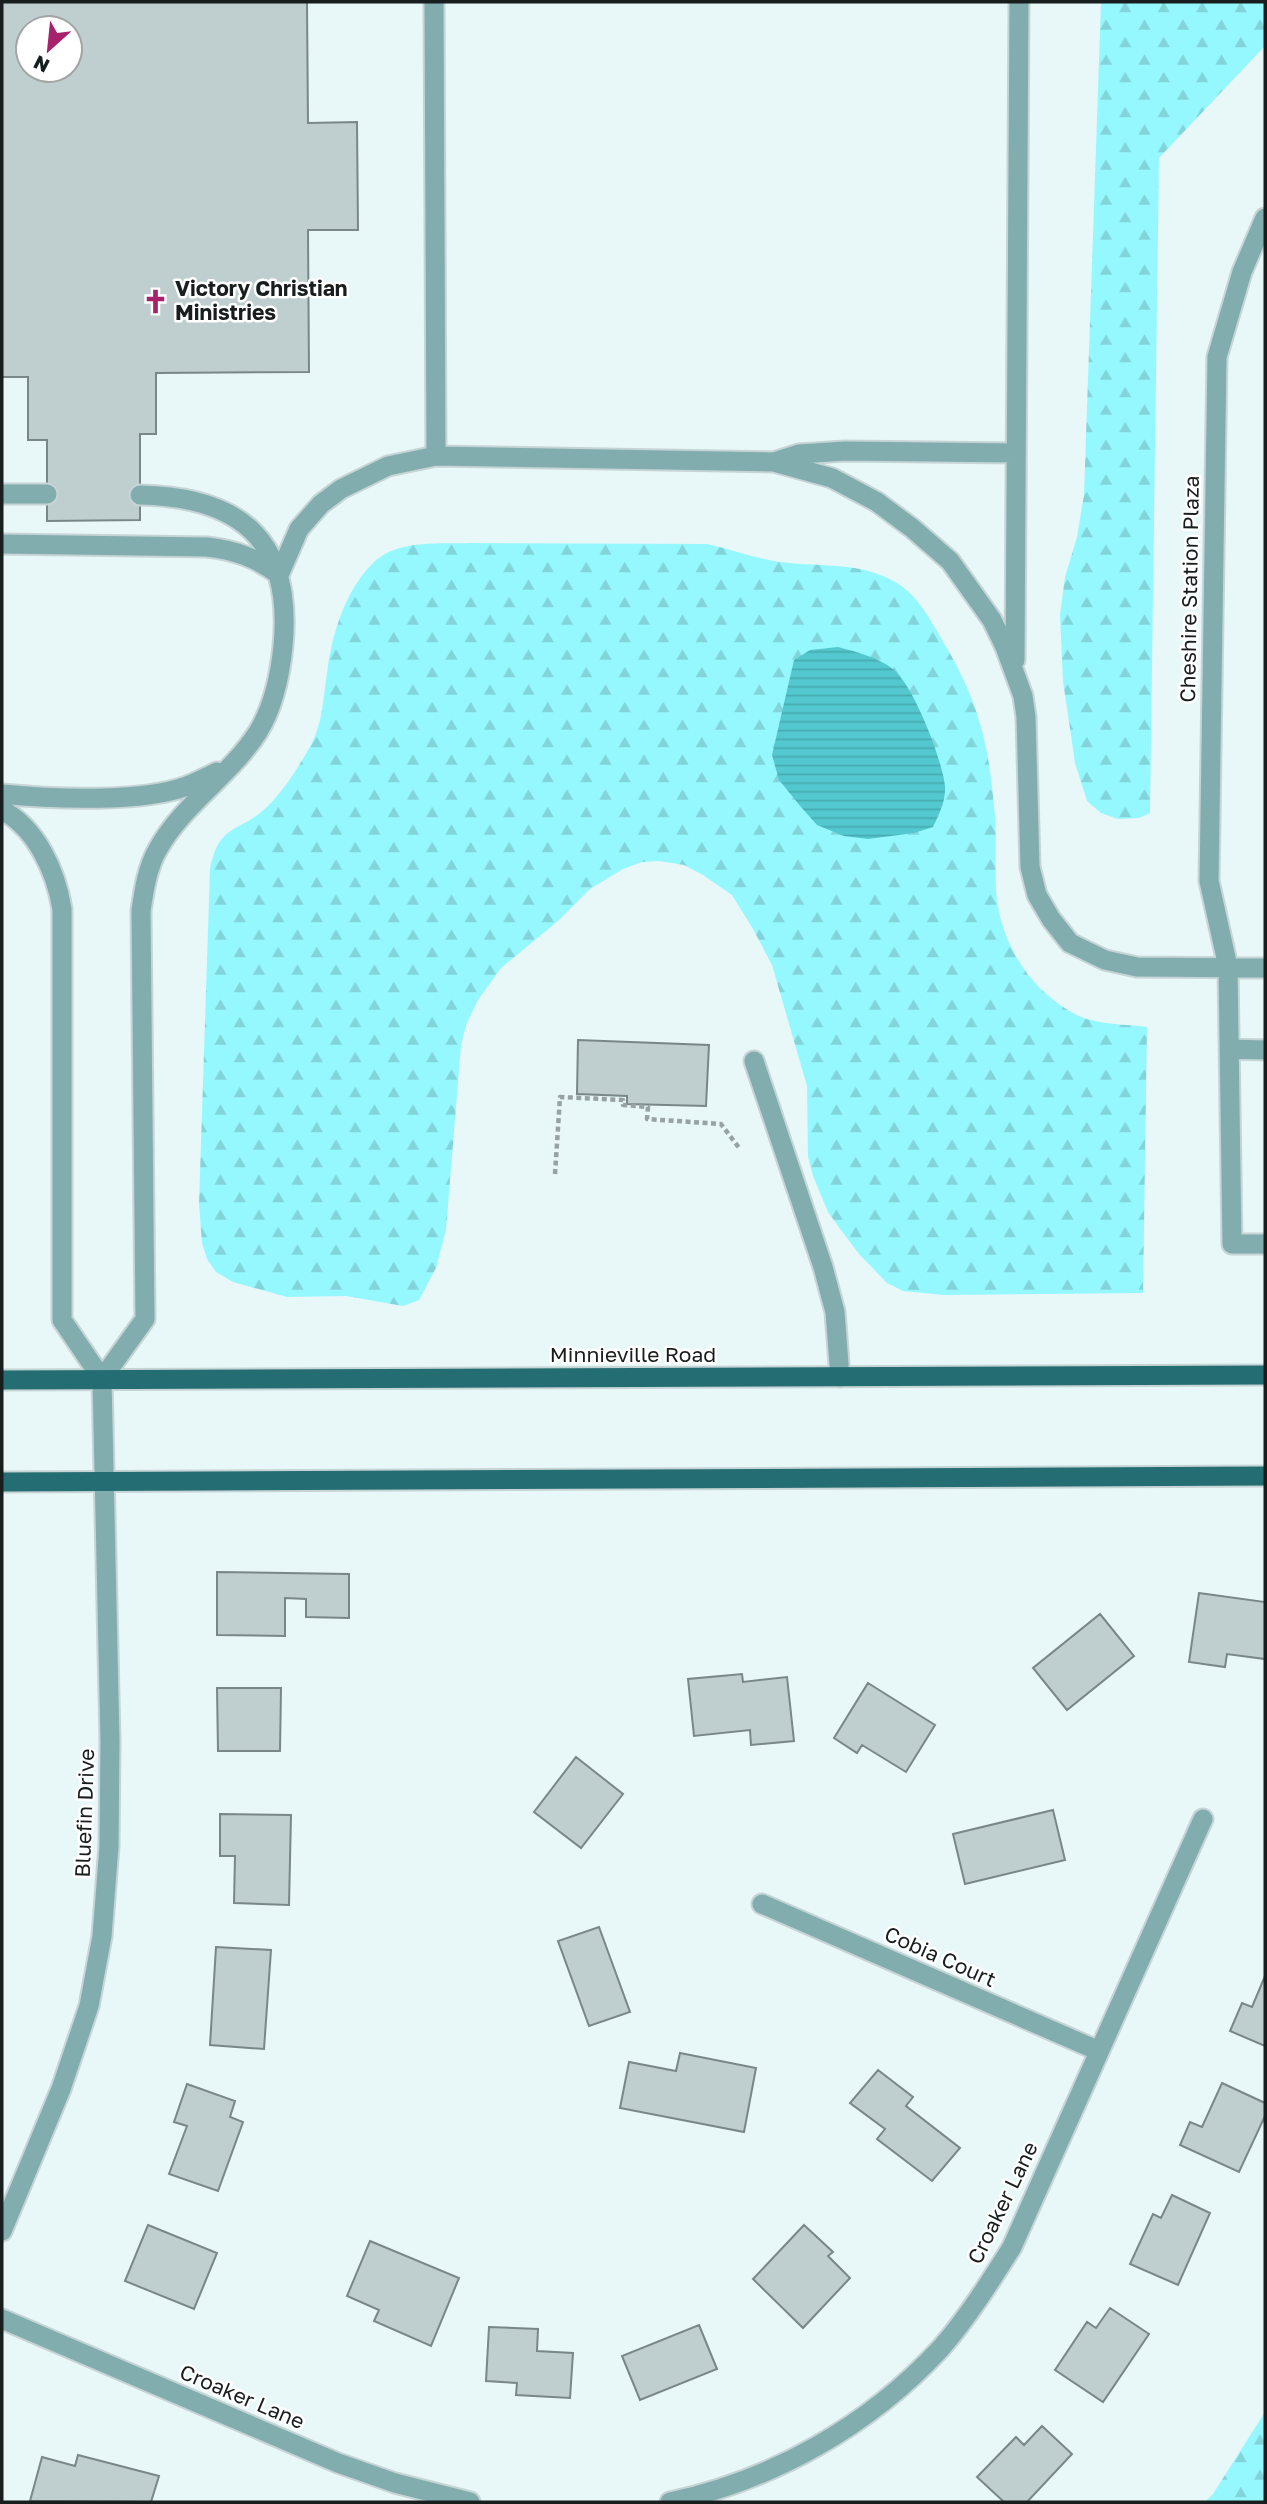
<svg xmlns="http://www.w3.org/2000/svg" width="1267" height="2504" font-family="'Golos Text',sans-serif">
	<defs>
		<pattern id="forest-firs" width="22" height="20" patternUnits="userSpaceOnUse" patternTransform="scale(1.75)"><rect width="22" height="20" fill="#96f8ff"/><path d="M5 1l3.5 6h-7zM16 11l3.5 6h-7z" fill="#81d4da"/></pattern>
		<pattern id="water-rules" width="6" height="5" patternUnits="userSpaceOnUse" patternTransform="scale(1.75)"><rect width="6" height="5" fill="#53c8cf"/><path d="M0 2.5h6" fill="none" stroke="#48abb1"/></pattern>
	</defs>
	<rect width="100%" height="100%" fill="#e8f7f8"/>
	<path fill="url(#forest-firs)" d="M 1101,2 L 1265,2 L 1265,46 L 1159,158 L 1150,813 L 1139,818 L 1118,819 L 1101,813 L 1087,801 L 1075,763 L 1063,681 L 1060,615 L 1065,577 L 1077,537 L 1084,495 Z
		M 471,543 L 707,544 C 730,549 751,557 774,561 C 816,568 859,560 897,583 C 921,598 934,627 948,650 C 967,683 980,715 987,753 C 991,773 993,796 995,816 C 997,844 994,873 997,901 C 1004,948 1032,992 1075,1014 C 1095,1025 1125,1024 1147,1027 L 1143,1293 L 944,1295 L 903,1291 L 887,1283 L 859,1254 L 838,1226 L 828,1212 L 813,1176 L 808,1156 L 807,1086 L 772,965 L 753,929 L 732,895 L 703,875 L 684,865 L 659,861 L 642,862 L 623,869 L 590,889 L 558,921 L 501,968 L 478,1000 L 466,1025 L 461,1045 L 446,1230 L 436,1268 L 419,1300 L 403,1306 L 346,1296 L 287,1297 L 233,1282 L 216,1272 L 207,1259 L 202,1243 L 199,1204 L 210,869 C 219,822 239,834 268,806 C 285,789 299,766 311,745 C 323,722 323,698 327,673 C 332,634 345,590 374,562 C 398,539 440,544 471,543 Z
		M 1265,2412 L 1265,2502 L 1205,2502 L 1213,2494 Z"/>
	<path fill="url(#water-rules)" d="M 838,647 C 857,652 877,657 893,669 C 914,686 942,759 945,786 C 946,801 939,814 933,827 L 914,833 L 868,839 L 844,836 L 817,825 L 801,807 L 779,780 L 772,755 L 794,660 L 810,650 Z"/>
	<path fill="#bfcece" stroke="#798788" stroke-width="2" fill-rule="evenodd" d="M 2,2 L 307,2 L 308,123 L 357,122 L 358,230 L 308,230 L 309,372 L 156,373 L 156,434 L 140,434 L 140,520 L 47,521 L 47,440 L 28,440 L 28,377 L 2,377 ZM 28,28 L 70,28 L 70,70 L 28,70 Z
		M 578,1040 L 709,1045 L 706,1106 L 627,1104 L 627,1096 L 577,1094 Z
		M 217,1572 L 349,1574 L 349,1618 L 306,1617 L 306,1599 L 285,1598 L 285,1636 L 217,1635 Z
		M 1199,1593 L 1265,1602 L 1265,1659 L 1227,1654 L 1225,1667 L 1189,1662 Z
		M 1100,1614 L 1134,1656 L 1067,1710 L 1033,1668 Z
		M 742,1674 L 743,1682 L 787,1677 L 794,1741 L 751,1745 L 750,1730 L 694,1736 L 688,1679 Z
		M 868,1683 L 935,1725 L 906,1772 L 862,1745 L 857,1753 L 834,1738 Z
		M 217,1688 L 281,1688 L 280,1751 L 218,1751 Z
		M 576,1757 L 623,1794 L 581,1848 L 534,1812 Z
		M 1053,1810 L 1065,1860 L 965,1884 L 953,1834 Z
		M 220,1814 L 291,1815 L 289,1905 L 234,1903 L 235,1856 L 220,1856 Z
		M 599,1927 L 630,2012 L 589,2026 L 558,1941 Z
		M 216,1947 L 271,1950 L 264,2049 L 210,2045 Z
		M 1265,1976 L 1265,2046 L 1230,2031 L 1242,2003 L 1252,2007 Z
		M 680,2053 L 756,2068 L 744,2132 L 620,2108 L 629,2062 L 676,2071 Z
		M 878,2070 L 913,2097 L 906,2106 L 960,2148 L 932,2181 L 877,2139 L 885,2129 L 850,2103 Z
		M 1222,2083 L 1265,2103 L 1265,2116 L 1239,2172 L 1180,2145 L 1190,2122 L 1202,2127 Z
		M 187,2084 L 235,2101 L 230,2117 L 243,2122 L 218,2191 L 169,2174 L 187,2126 L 174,2122 Z
		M 1172,2195 L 1210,2213 L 1178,2285 L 1130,2264 L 1153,2214 L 1161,2218 Z
		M 148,2225 L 217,2253 L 194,2309 L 125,2281 Z
		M 804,2225 L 833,2252 L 828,2256 L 850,2278 L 803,2328 L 753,2279 Z
		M 370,2241 L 459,2278 L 431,2346 L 374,2321 L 379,2310 L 347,2296 Z
		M 1110,2308 L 1149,2334 L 1103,2402 L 1055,2370 L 1087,2322 L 1096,2328 Z
		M 699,2325 L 717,2369 L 640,2400 L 622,2356 Z
		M 489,2327 L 538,2329 L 537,2351 L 573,2353 L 570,2398 L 516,2395 L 517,2383 L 486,2381 Z
		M 1042,2426 L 1072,2454 L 1027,2502 L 1004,2502 L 977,2477 L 1016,2437 L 1024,2445 Z
		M 78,2455 L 159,2476 L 151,2502 L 30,2501 L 42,2457 L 75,2466 Z"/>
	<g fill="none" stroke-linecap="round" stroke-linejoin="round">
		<defs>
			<path id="service" d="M 434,2 L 436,456
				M 1265,218 L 1242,272 L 1217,357 L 1209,881 L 1228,967 L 1232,1244 L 1265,1244
				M 774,462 L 799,454 L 845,451 L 1016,453
				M 2,494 L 47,494
				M 2,544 L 207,547 C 235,550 256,558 278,574
				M 279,575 L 299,529 L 321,504 L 341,489 L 388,466 L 436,456 L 774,462 L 832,478 L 877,502 L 912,528 L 950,561 L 992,620 L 1005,647 L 1023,696 L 1026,717 L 1030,867 L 1037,895 L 1051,919 L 1070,943 L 1105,960 L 1137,967 L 1265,968
				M 1015,660 L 1019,2
				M 2,794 C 51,799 142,803 187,786 C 197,782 207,777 217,772
				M 2,810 C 36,828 56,871 62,909 L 62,1320 L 102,1379 L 145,1319 L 141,911 C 144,890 147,868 158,849 C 183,804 230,776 258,732 C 274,706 280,676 283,646 C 293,541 241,497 140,495
				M 1230,1049 L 1265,1050
				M 754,1061 L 823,1267 L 835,1312 L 840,1377"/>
			<path id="minor" d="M 762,1904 L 1099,2051
				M 2,2231 L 61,2089 L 89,2006 L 102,1936 L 109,1846 L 110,1741 L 102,1379
				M 2,2319 L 338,2463 L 395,2483 L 470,2502
				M 670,2502 C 773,2480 869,2426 941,2348 C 968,2317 990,2282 1012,2247 L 1203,1819"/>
			<path id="primary" d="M 2,1380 L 1265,1375
				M 2,1482 L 1265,1476"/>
		</defs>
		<use href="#service" stroke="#c7d4d5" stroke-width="23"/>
		<use href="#minor" stroke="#c7d4d5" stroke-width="23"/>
		<use href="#primary" stroke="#c7d4d5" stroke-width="23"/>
		<path stroke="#97a2a3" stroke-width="4.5" stroke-dasharray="5 3.5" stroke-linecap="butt" d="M 555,1174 L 560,1097 L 623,1100 L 623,1105 L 648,1107 L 647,1119 L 721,1124 L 740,1149"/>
		<use href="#service" stroke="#81adaf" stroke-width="19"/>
		<use href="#minor" stroke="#81adaf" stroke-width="19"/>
		<use href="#primary" stroke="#246d72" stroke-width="19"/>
	</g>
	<defs>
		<symbol id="church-bare" viewBox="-9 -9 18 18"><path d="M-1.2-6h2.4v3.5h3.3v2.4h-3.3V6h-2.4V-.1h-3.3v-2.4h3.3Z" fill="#a6226d" stroke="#fff" stroke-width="2.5" paint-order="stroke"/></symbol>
	</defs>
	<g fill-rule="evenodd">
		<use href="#church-bare" x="138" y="284" width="35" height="35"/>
	</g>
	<g text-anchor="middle" stroke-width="5" stroke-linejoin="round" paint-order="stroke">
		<g font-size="21" font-weight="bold" fill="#181d1e" stroke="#fff" text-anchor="start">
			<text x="175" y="296">Victory Christian<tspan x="175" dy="24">Ministries</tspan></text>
		</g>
		<g font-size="21" fill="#181d1e" stroke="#fff">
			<text transform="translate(1190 589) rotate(-89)" y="7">Cheshire Station Plaza</text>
			<text x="633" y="1362">Minnieville Road</text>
			<text transform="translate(85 1813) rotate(-88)" y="7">Bluefin Drive</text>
			<text transform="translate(940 1957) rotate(24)" y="7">Cobia Court</text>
			<text transform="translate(1003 2203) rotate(-64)" y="7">Croaker Lane</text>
			<text transform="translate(242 2397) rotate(23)" y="7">Croaker Lane</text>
		</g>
	</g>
	<rect width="1267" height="2504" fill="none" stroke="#181d1e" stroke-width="7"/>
	<g transform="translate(49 49) rotate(207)"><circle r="33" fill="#ffffff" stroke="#a3a5a5" stroke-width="2"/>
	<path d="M0-5L12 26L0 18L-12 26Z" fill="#a6226d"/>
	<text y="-10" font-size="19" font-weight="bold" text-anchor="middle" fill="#181d1e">N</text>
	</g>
</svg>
